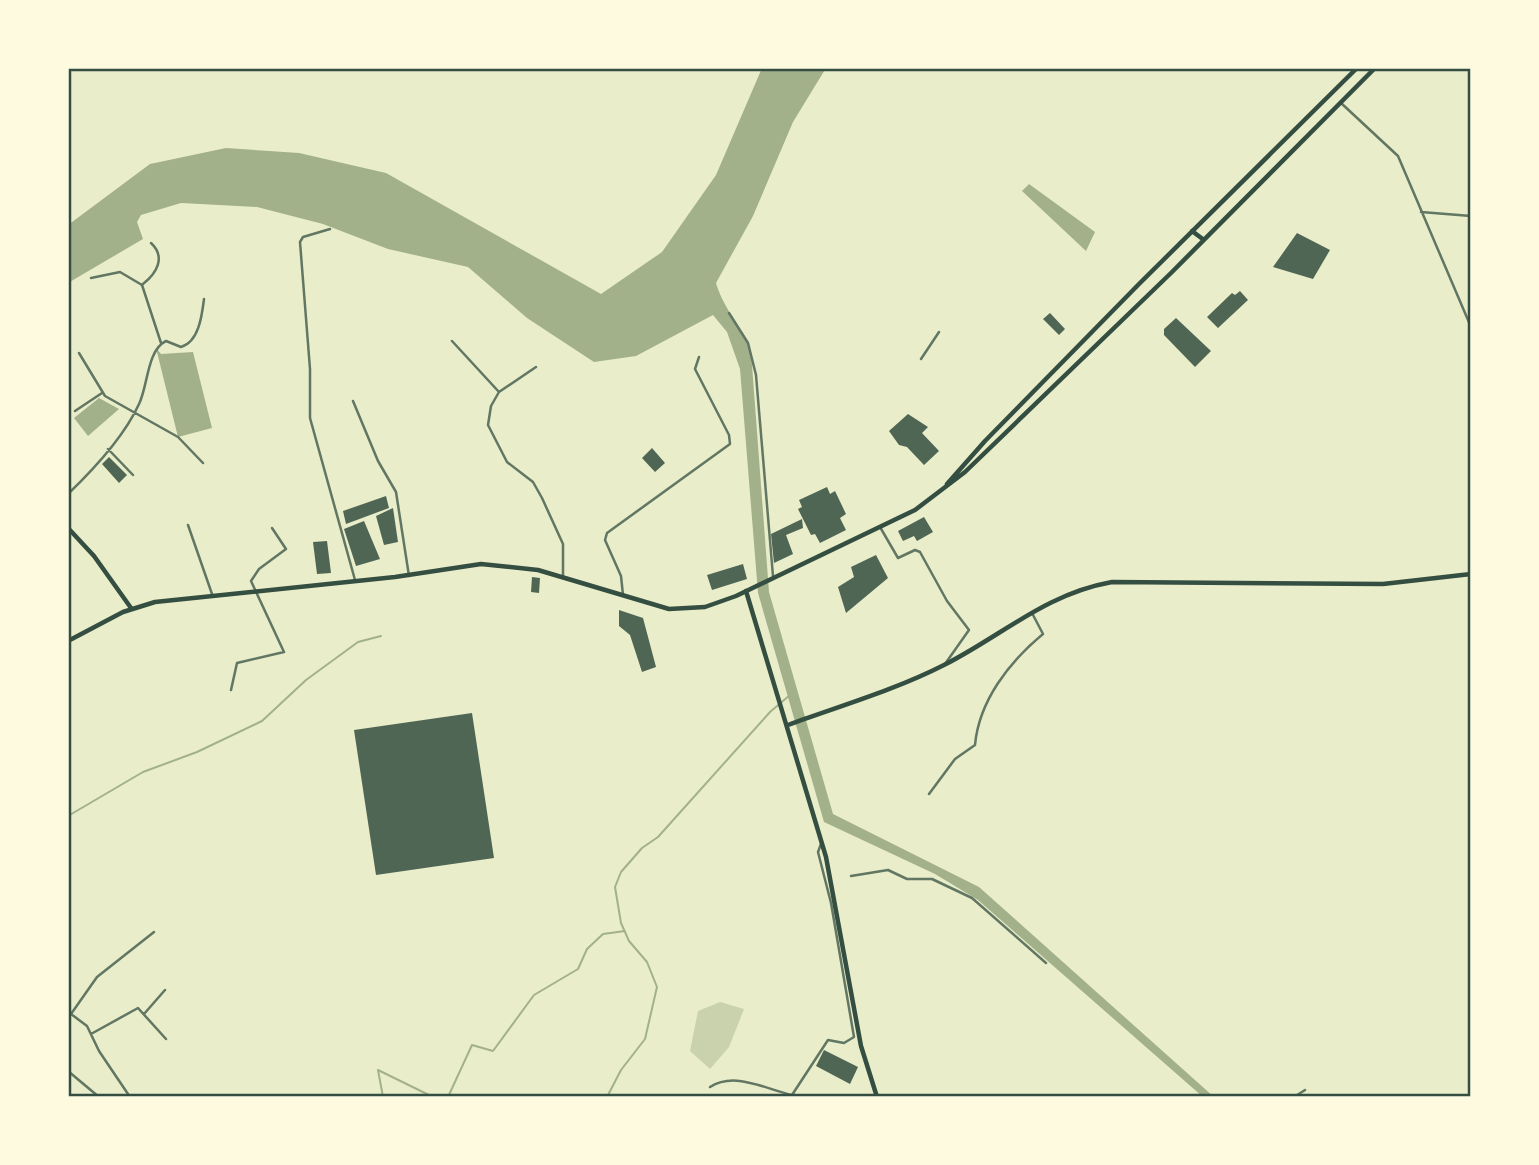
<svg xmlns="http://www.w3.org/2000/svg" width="1539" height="1165" font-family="'Asap Condensed',sans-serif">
	<rect width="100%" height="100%" fill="#e9edc9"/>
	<path fill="#cad2ad" d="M 720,1002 L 744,1009 L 729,1047 L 710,1069 L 690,1051 L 698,1011 Z"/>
	<path fill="#a3b18a" d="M 762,68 L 826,68 L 793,122 L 753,216 L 716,283 C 723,308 742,327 751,352 L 769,592 L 833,814 L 979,887 L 1214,1097 L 1203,1097 L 978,900 L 935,874 L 824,822 L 758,593 L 740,369 L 727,332 L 713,315 L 636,356 L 594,362 L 527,318 L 468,267 L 388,249 L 323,224 L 257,207 L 181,203 L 141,215 L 137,222 L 143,239 L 68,283 L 68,225 L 150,164 L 226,148 L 299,153 L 386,173 L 601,294 L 662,252 L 716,175 Z
		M 1029,184 L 1095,232 L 1086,251 L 1022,191 Z
		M 156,348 L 161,354 L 193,352 L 212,428 L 178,437 Z
		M 99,398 L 119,409 L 88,436 L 74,418 Z"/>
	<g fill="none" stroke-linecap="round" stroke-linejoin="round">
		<path stroke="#a3b18a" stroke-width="2" d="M 68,816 L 143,772 L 197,752 L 262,721 L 306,680 L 358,642 L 381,636
			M 383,1097 L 378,1070 L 433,1097
			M 448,1097 L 472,1045 L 493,1051 L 534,995 L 578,969 L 587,949 L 603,934 L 625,931
			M 607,1097 L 621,1070 L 645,1039 L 657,987 L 647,962 L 629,941 L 621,923 L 615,887 L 621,872 L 642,848 L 658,837 L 770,712 L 790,695"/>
	</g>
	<path fill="#4f6655" d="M 1297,233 L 1330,250 L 1313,279 L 1273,267 Z
		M 1240,291 L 1248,300 L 1218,328 L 1207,317 L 1232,293 L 1235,295 Z
		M 1050,313 L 1065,329 L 1059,335 L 1043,319 Z
		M 1176,318 L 1211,351 L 1195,367 L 1164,335 L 1164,329 Z
		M 908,414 L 928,427 L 922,433 L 939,451 L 924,465 L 907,447 L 899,445 L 889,431 Z
		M 652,448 L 665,463 L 655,472 L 642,458 Z
		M 109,457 L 127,475 L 119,483 L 102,464 Z
		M 827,487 L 830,494 L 835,491 L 846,514 L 840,518 L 846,530 L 820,543 L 815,534 L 811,535 L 798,509 L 802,507 L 799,500 Z
		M 386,496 L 389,508 L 346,524 L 343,511 Z
		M 393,508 L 398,542 L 384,545 L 376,516 Z
		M 924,517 L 933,532 L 917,541 L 914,536 L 903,541 L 898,531 Z
		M 802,519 L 803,528 L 786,535 L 793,554 L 774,563 L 771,534 Z
		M 364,521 L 380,559 L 356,566 L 344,529 Z
		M 327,541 L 331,573 L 317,574 L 313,542 Z
		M 876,555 L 888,578 L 846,613 L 838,587 L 854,577 L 851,567 Z
		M 743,564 L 747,579 L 712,590 L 707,575 Z
		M 532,577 L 540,578 L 539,593 L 531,592 Z
		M 619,610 L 643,618 L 656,667 L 642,672 L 630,635 L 619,626 Z
		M 472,713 L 494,858 L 376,875 L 354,730 Z
		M 824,1050 L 858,1067 L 850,1084 L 816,1066 Z"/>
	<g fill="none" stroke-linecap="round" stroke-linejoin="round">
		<path stroke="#617663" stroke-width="2.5" d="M 1341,103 L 1398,156 L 1471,327
			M 1421,212 L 1471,216
			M 330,229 L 303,237 L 300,242 L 310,369 L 310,418 L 355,580
			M 91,278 L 120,272 L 142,285 L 161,343
			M 143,284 C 157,273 166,257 151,243
			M 729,313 L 748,343 L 756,375 L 773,576
			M 452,341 L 499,392
			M 79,353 L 105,396 L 178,437 L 203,463
			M 921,359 L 939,332
			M 536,367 L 499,392 L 491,406 L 488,425 L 507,462 L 533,482 L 542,498 L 563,544 L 563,576
			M 353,401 L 378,461 L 396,492 L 409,576
			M 75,411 L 102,393
			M 108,449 L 133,475
			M 68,494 C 94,469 124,437 139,404 C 148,386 147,350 166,341 L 181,347 C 199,342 202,315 204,299
			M 188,525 L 212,594
			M 880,527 L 898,558 L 915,550 L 920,552 L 947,601 L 969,630 L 945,664
			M 623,595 L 621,576 L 605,540 L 607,533 L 730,444 L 729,435 L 695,369 L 699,357
			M 231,690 L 237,663 L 284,652 L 251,581 L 259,569 L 286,549 L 272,528
			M 929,794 L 955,759 L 975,745 C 979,701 1009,662 1043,634 L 1032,613
			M 851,876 L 888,870 L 907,879 L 932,879 L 972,898 L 1046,963
			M 144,1014 L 165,990
			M 91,1034 L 138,1008 L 166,1039
			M 68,1071 L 99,1097
			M 710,1087 C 735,1071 765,1089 792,1095 L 828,1040 L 844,1043 L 854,1037 L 831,903 L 818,852 L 821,844
			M 130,1097 L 99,1051 L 87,1026 L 71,1014 L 97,977 L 154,932
			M 1294,1097 L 1305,1090"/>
		<path stroke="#344e41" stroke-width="4.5" d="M 68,528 L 94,556 L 131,608
			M 746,591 L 826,857 L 861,1046 L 877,1097
			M 788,725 C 840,706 895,690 944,665 C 1003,635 1045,594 1112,582 L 1383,584 L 1471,574"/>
		<path stroke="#344e41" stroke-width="4.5" d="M 1192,231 L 1204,240
			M 947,484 L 985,441 L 1139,284 L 1357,68
			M 68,641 L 123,612 L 155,602 L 395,577 L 481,564 L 538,570 L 669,609 L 705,607 L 736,596 L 915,510 L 965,472 L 1171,273 L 1375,68"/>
	</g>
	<rect width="1539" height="1165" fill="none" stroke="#fefae0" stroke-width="140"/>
	<rect x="70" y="70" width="1399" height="1025" fill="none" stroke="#344e41" stroke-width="2.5"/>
</svg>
